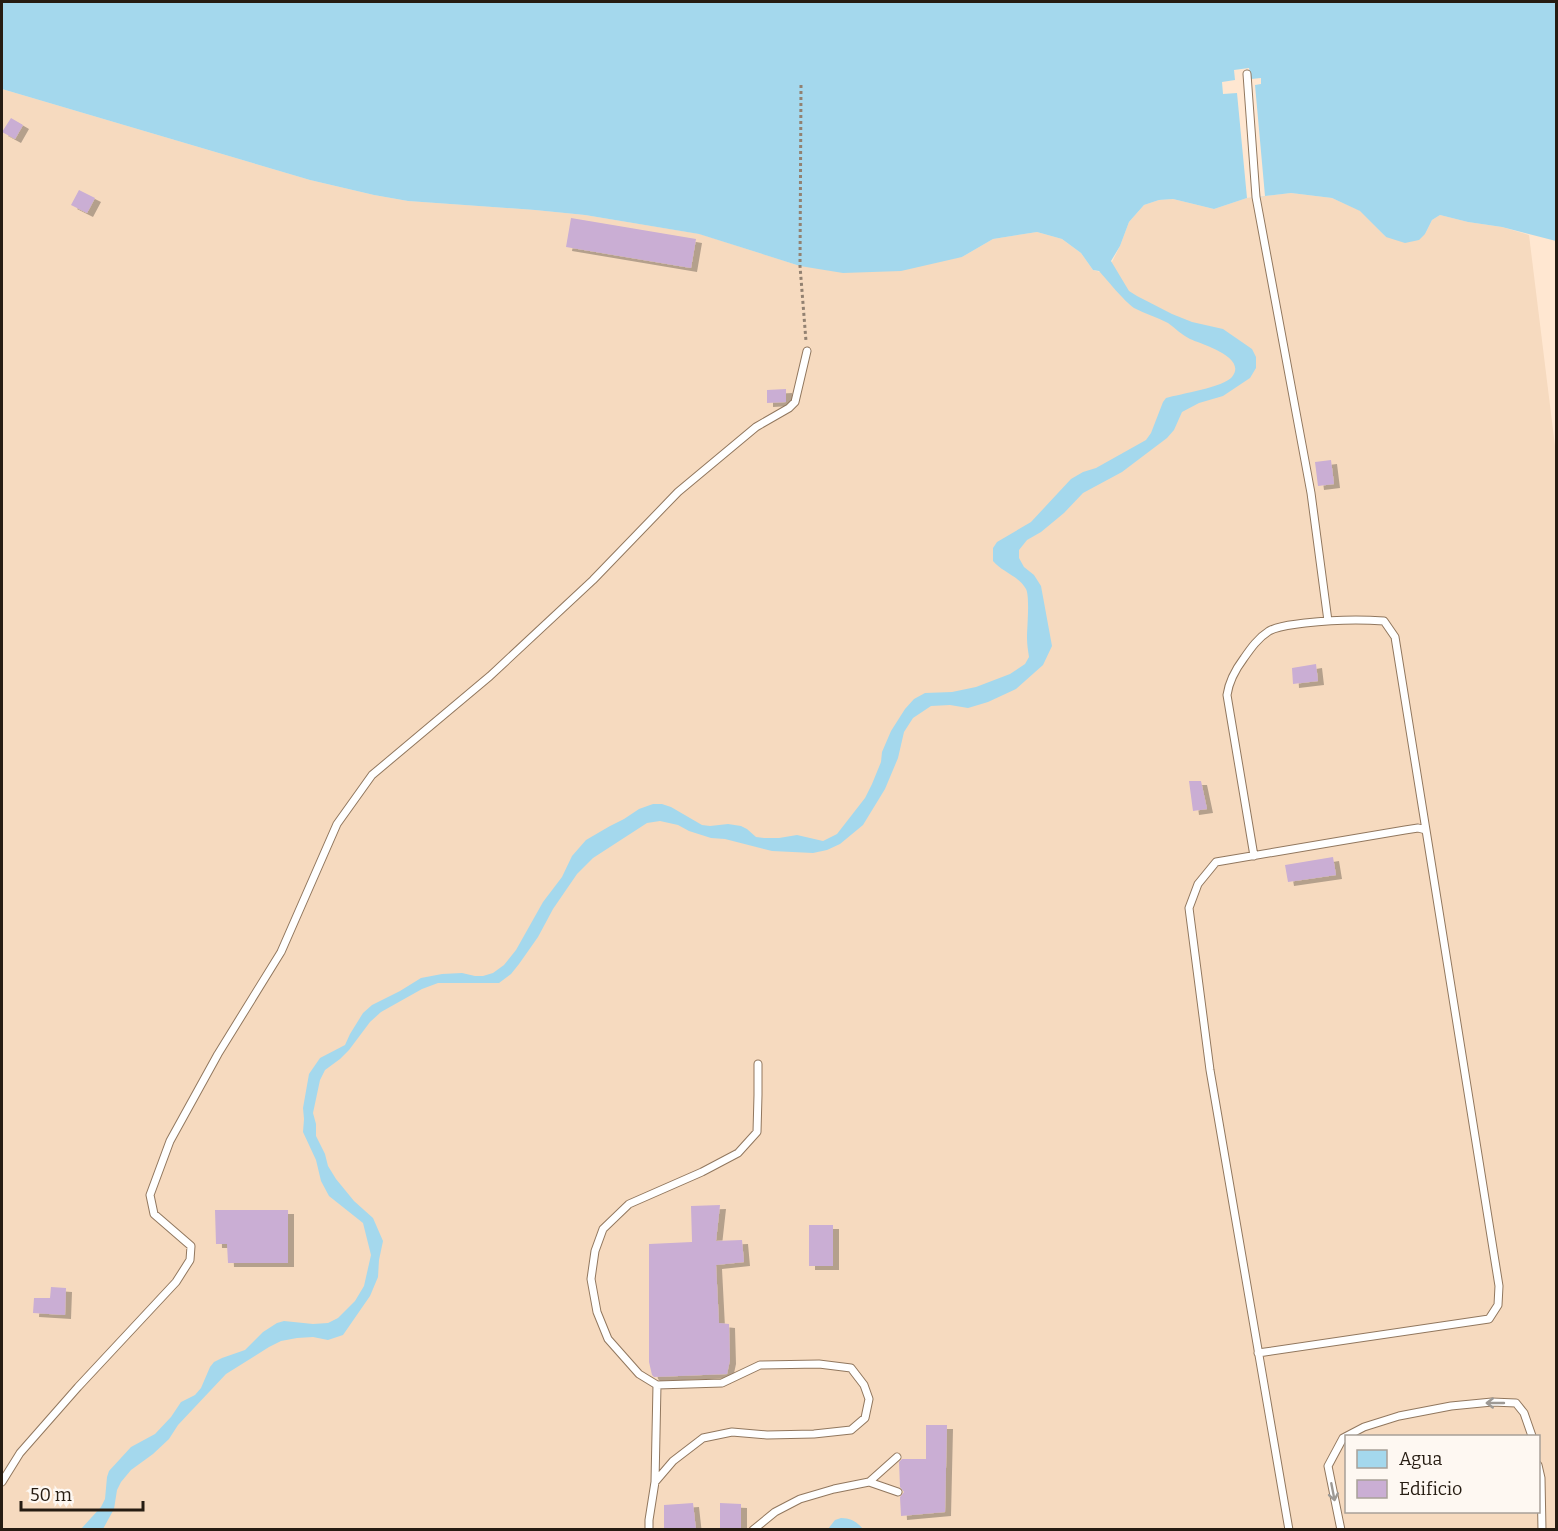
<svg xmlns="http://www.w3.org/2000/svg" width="1558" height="1531" font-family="Bitter,serif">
	<defs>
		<filter id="shadow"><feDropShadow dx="6" dy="4" stdDeviation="0" flood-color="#0004"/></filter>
	</defs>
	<rect width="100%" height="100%" fill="#ffe7d1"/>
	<path fill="#f6dabf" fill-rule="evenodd" d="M 2,89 L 310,180 L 374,195 L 408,201 L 535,210 L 585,215 L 700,234 L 800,266 L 962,257 L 993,239 L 1037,232 L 1062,239 L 1081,253 L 1093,270 L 1100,272 L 1112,262 L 1120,246 L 1129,222 L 1144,205 L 1159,200 L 1173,199 L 1214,209 L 1247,198 L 1291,193 L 1332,198 L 1361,211 L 1386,237 L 1425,234 L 1432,220 L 1440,215 L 1468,222 L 1502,227 L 1529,235 L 1556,454 L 1556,1529 L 2,1529 ZM 1346,1436 L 1538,1436 L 1538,1512 L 1346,1512 Z"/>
	<path fill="#a4d8ed" d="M 2,2 L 1556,2 L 1556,241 L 1502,227 L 1468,222 L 1440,215 L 1432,220 L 1425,234 L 1419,240 L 1405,243 L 1386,237 L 1360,211 L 1332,198 L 1291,193 L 1247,198 L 1214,209 L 1173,199 L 1159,200 L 1144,205 L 1129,222 L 1120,246 L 1111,261 L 1129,291 L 1137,296 L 1172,314 L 1192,322 L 1223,329 L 1252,349 L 1256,357 L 1256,368 L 1250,378 L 1223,396 L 1199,403 L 1182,412 L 1174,430 L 1167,438 L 1122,472 L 1083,493 L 1064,513 L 1041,532 L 1027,540 L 1019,550 L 1019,558 L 1024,567 L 1034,575 L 1041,586 L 1052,646 L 1043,665 L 1016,689 L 988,702 L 968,708 L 950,705 L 931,706 L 913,718 L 904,732 L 898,758 L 885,789 L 863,825 L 840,844 L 827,850 L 813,853 L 772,851 L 725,839 L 711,838 L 689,831 L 678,825 L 660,821 L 647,823 L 593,858 L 577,874 L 553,909 L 538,937 L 519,964 L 511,974 L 499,983 L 438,983 L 422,989 L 381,1012 L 370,1022 L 349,1050 L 340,1059 L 325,1070 L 320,1080 L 313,1113 L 316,1124 L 316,1136 L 325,1154 L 328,1166 L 336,1179 L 354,1201 L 373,1218 L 383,1241 L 379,1260 L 378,1277 L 370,1296 L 343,1335 L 328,1340 L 313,1337 L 297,1338 L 281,1341 L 269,1347 L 226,1374 L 178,1425 L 169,1439 L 153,1454 L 131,1470 L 121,1482 L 117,1490 L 114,1509 L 103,1529 L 81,1529 L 101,1507 L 105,1499 L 107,1477 L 109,1471 L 131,1447 L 155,1434 L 171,1417 L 181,1402 L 195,1395 L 201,1388 L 210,1367 L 214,1362 L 222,1358 L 245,1350 L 263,1332 L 277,1323 L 284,1321 L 313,1324 L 328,1323 L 338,1318 L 355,1301 L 364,1286 L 371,1255 L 363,1223 L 329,1196 L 321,1181 L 316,1160 L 303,1132 L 304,1119 L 303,1108 L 309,1074 L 320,1058 L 345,1045 L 350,1034 L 363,1013 L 372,1005 L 400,991 L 421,978 L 442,974 L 462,973 L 475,976 L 483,976 L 493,973 L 504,965 L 516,950 L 543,902 L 562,877 L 572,856 L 586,840 L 610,826 L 624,819 L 639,809 L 653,804 L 662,804 L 671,807 L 702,825 L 710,826 L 728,824 L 741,826 L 747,829 L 756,837 L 764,838 L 779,838 L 797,835 L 823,841 L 837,834 L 865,798 L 872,784 L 881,762 L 882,752 L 891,731 L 905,709 L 914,699 L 925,693 L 952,692 L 976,687 L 1010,674 L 1025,664 L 1029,657 C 1028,651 1027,644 1027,638 C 1027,627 1030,597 1026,589 C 1019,576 1002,572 993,561 L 993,548 L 997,542 L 1031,522 L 1071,479 L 1083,472 L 1096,468 L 1146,440 L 1151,433 L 1163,402 L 1166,398 C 1180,394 1224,387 1232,377 C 1248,357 1201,344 1190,339 C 1182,335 1175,328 1168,323 C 1157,317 1145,314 1134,308 C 1124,301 1108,281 1099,271 L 1093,270 L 1081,253 L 1062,239 L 1037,232 L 993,239 L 962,257 L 901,271 L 843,273 L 800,266 L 699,234 L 585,215 L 535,210 L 408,201 L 374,195 L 310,180 L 2,89 Z
		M 841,1518 C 851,1518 857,1522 863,1529 L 828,1529 L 835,1520 Z"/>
	<path fill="#ffe7d1" d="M 1249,68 L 1251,79 L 1261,78 L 1261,84 L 1255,85 L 1265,196 L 1247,198 L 1237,93 L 1223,94 L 1222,82 L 1235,80 L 1234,70 Z"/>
	<path fill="#caaed4" filter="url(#shadow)" d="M 11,118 L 23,125 L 15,139 L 2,132 Z
		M 79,190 L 95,198 L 87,213 L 71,205 Z
		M 571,218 L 696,239 L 691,268 L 566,247 Z
		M 786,389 L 786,402 L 767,403 L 767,390 Z
		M 1331,460 L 1334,484 L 1318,486 L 1315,462 Z
		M 1316,664 L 1318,681 L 1293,684 L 1292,668 Z
		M 1189,781 L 1201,781 L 1207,809 L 1193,811 Z
		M 1333,857 L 1336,875 L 1288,882 L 1285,865 Z
		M 720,1205 L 716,1241 L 742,1240 L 744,1262 L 716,1265 L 719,1323 L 729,1324 L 730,1360 L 727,1374 L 654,1377 L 652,1375 L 649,1362 L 649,1244 L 692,1242 L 691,1206 Z
		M 215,1210 L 288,1210 L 288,1263 L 228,1263 L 227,1244 L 216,1244 Z
		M 809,1225 L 833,1225 L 833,1266 L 809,1266 Z
		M 51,1287 L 66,1288 L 65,1315 L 33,1313 L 34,1298 L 50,1298 Z
		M 926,1425 L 947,1425 L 945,1512 L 901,1516 L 900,1497 L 904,1492 L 900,1487 L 899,1462 L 902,1459 L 926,1459 Z
		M 693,1503 L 696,1530 L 664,1530 L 664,1505 Z
		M 720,1503 L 741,1504 L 741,1530 L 720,1530 Z"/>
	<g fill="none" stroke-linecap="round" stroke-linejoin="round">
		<defs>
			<path id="service" d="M 1247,74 L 1256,197 L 1311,493 L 1328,621
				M 1254,856 L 1227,695 C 1229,681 1235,670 1244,658 C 1251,648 1258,638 1269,631 C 1280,625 1293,625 1305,623 C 1331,620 1357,619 1384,621 L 1395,637 L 1426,830
				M 1258,1353 L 1489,1319 L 1498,1305 L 1499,1286 L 1426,830 L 1418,828 L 1405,830 L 1216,862 L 1198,884 L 1189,908 L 1210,1070 L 1289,1530
				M 1538,1465 L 1541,1478 L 1542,1530
				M 2,1482 L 20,1453 L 78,1387 L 176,1282 L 190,1260 L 191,1246 L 154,1214 L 150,1195 L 170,1141 L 218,1054 L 281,952 L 337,824 L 372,775 L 490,676 L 593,580 L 678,492 L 756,427 L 789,408 L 795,402 L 807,351
				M 655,1482 L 657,1385
				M 869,1482 L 897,1457
				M 649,1530 L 649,1520 L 655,1482 L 673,1461 L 703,1438 L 732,1432 L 767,1435 L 814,1434 L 851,1430 L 865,1418 L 869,1399 L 864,1385 L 851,1368 L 819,1364 L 760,1365 L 722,1383 L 657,1385 L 639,1374 L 608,1339 L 597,1312 L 591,1279 L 595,1251 L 603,1229 L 629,1204 L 702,1172 L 738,1153 L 757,1132 L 758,1095 L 758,1064
				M 753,1530 L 775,1512 L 800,1499 L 834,1489 L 869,1482 L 898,1492
				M 1341,1530 L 1328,1466 L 1343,1438 L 1364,1427 L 1399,1416 L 1451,1406 L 1492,1402 L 1516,1403 L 1524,1413 L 1532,1436"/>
		</defs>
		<use href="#service" stroke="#91775e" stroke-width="9"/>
		<path stroke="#928171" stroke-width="3" stroke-dasharray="3 3" stroke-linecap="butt" d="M 801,85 L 800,266 L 806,341"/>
		<use href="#service" stroke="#fff" stroke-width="7"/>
	</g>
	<defs><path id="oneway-shaft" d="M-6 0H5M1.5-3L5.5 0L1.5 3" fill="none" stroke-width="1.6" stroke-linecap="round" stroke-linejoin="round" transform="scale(1.5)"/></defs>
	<g stroke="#9d9994">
		<use href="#oneway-shaft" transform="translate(1495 1403) rotate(180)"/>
		<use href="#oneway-shaft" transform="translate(1333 1492) rotate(79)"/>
	</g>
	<rect width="1558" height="1531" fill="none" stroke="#261c12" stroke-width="6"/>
	<rect x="1345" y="1435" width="195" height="78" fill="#fef8f2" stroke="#a8a098" stroke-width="1.5"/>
	<rect x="1357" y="1450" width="30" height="18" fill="#a4d8ed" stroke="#a8a098" stroke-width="1.5"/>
	<text x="1399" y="1465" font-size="18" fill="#261c12">Agua</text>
	<rect x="1357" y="1480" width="30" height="18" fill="#caaed4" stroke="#a8a098" stroke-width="1.5"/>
	<text x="1399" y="1495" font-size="18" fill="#261c12">Edificio</text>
	<path d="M21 1501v9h122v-9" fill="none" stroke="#261c12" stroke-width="3"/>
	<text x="30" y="1501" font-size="18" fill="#261c12" stroke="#fef8f2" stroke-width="4.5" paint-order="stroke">50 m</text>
</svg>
